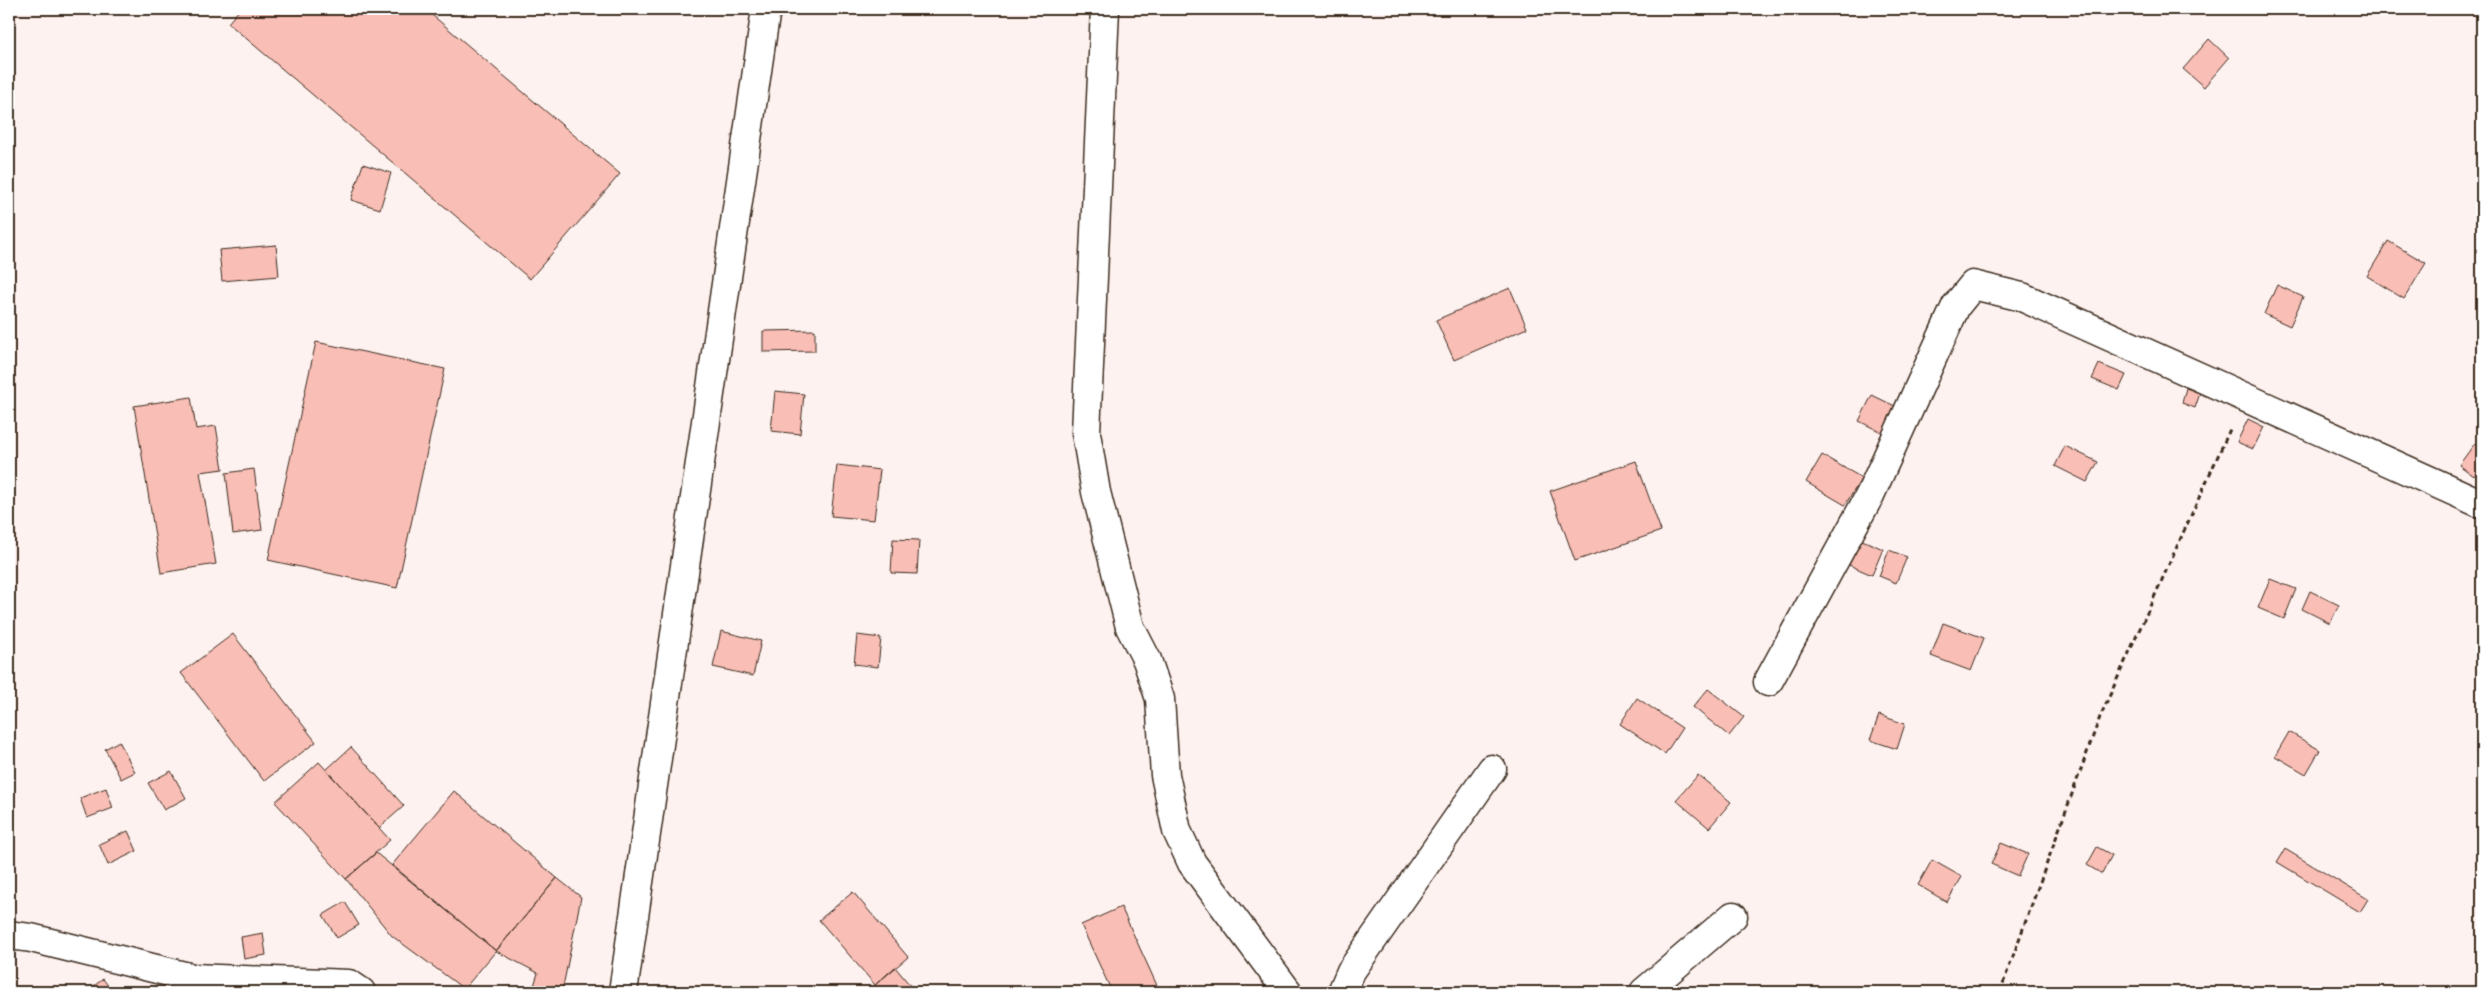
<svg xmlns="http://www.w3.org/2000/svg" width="2491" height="1001" font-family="'Balsamiq Sans',sans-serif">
	<rect width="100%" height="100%" fill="#fef2f0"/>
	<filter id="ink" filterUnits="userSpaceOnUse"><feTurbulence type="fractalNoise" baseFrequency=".02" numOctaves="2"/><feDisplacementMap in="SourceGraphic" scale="10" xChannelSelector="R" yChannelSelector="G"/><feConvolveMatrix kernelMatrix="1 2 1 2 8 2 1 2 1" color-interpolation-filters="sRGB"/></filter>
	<g filter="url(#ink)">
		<path fill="#f9beb5" stroke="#3b2a1e" d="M 240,9 L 425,9 L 620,174 L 530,279 L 228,23 Z
			M 2209,39 L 2229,58 L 2204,87 L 2183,69 Z
			M 363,164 L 391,173 L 380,209 L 351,200 Z
			M 2388,241 L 2426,263 L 2404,299 L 2367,276 Z
			M 276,245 L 279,276 L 222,281 L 219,250 Z
			M 2277,285 L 2303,297 L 2290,326 L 2264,314 Z
			M 1510,288 L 1527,328 L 1454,360 L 1436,320 Z
			M 815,330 L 815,351 L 763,352 L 763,331 Z
			M 316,342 L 445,369 L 397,588 L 268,560 Z
			M 2099,364 L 2126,375 L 2119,390 L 2092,379 Z
			M 2186,388 L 2200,393 L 2195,408 L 2182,403 Z
			M 775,391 L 804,394 L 800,434 L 771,431 Z
			M 1872,395 L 1897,407 L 1883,433 L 1859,421 Z
			M 191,397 L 196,429 L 216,426 L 223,469 L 200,472 L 216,564 L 161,573 L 134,406 Z
			M 2248,419 L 2264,427 L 2253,449 L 2237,442 Z
			M 2475,443 L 2482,449 L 2482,465 L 2474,476 L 2459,465 Z
			M 2065,446 L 2098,462 L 2087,482 L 2055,466 Z
			M 1822,455 L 1862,478 L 1845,505 L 1806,482 Z
			M 1636,461 L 1661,531 L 1575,561 L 1550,491 Z
			M 837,465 L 880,470 L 874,520 L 831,516 Z
			M 254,469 L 262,530 L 233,534 L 226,473 Z
			M 893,539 L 919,540 L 917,574 L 891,573 Z
			M 1860,539 L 1883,549 L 1872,575 L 1849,565 Z
			M 1889,550 L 1907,557 L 1896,583 L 1879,576 Z
			M 2270,579 L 2296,589 L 2284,619 L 2258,608 Z
			M 2310,591 L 2339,605 L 2330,623 L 2302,609 Z
			M 1943,623 L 1984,638 L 1971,671 L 1931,656 Z
			M 721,631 L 761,641 L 753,676 L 713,667 Z
			M 233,634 L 316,742 L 264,781 L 181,673 Z
			M 857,635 L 881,638 L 878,667 L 854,664 Z
			M 1708,689 L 1744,717 L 1729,736 L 1693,707 Z
			M 1637,698 L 1682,728 L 1665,754 L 1620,724 Z
			M 1879,715 L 1905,724 L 1897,749 L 1870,740 Z
			M 2289,732 L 2320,750 L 2306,774 L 2275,756 Z
			M 119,741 L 135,772 L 121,779 L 105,749 Z
			M 351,747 L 404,806 L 379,828 L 326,770 Z
			M 319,762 L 390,840 L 346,879 L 275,802 Z
			M 171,771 L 186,798 L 164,810 L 148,783 Z
			M 1698,775 L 1731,802 L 1709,828 L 1676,800 Z
			M 106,788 L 113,808 L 87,818 L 80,798 Z
			M 454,791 L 557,878 L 496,951 L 392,865 Z
			M 128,831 L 137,851 L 108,865 L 99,844 Z
			M 2001,843 L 2028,854 L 2018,876 L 1991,864 Z
			M 2097,847 L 2112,855 L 2102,874 L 2087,865 Z
			M 2285,849 L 2368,899 L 2360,912 L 2277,862 Z
			M 376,853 L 496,951 L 464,989 L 392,936 L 346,879 Z
			M 1932,860 L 1962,877 L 1947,902 L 1918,885 Z
			M 557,878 L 581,897 L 562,992 L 532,992 L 538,973 L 496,951 Z
			M 853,892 L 908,957 L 875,985 L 819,920 Z
			M 345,902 L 359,925 L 337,938 L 323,915 Z
			M 1121,907 L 1160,992 L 1112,992 L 1081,925 Z
			M 263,933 L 266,955 L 244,959 L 241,937 Z
			M 895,967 L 914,990 L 912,992 L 881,992 L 875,985 Z
			M 103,979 L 113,992 L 86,992 Z"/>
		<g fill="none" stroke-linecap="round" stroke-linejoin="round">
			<defs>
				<path id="minor" d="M 1105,9 L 1086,433 L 1096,492 L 1130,627 L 1147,660 L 1160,699 L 1165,775 L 1177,831 L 1192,863 L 1288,992
					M 1768,682 L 1870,495 L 1956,306 L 1973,285 L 2022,297 L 2482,504
					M 9,935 L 31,938 L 193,978 L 349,984 L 361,992
					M 1342,992 L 1351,971 L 1492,769
					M 1644,992 L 1733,916"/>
				<path id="tertiary" d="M 623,992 L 766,9"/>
			</defs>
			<use href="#minor" stroke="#3b2a1e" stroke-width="31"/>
			<use href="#tertiary" stroke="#3b2a1e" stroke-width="31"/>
			<path stroke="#3b2a1e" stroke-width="3" stroke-dasharray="5 4" stroke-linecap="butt" d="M 2000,992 L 2100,717 L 2231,427"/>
			<use href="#minor" stroke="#fff" stroke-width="28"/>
			<use href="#tertiary" stroke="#fff" stroke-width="28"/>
		</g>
	</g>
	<rect width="2491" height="1001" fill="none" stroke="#fff" stroke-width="30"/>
	<rect x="15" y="15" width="2461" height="971" fill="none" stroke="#3b2a1e" stroke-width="2" filter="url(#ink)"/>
</svg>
